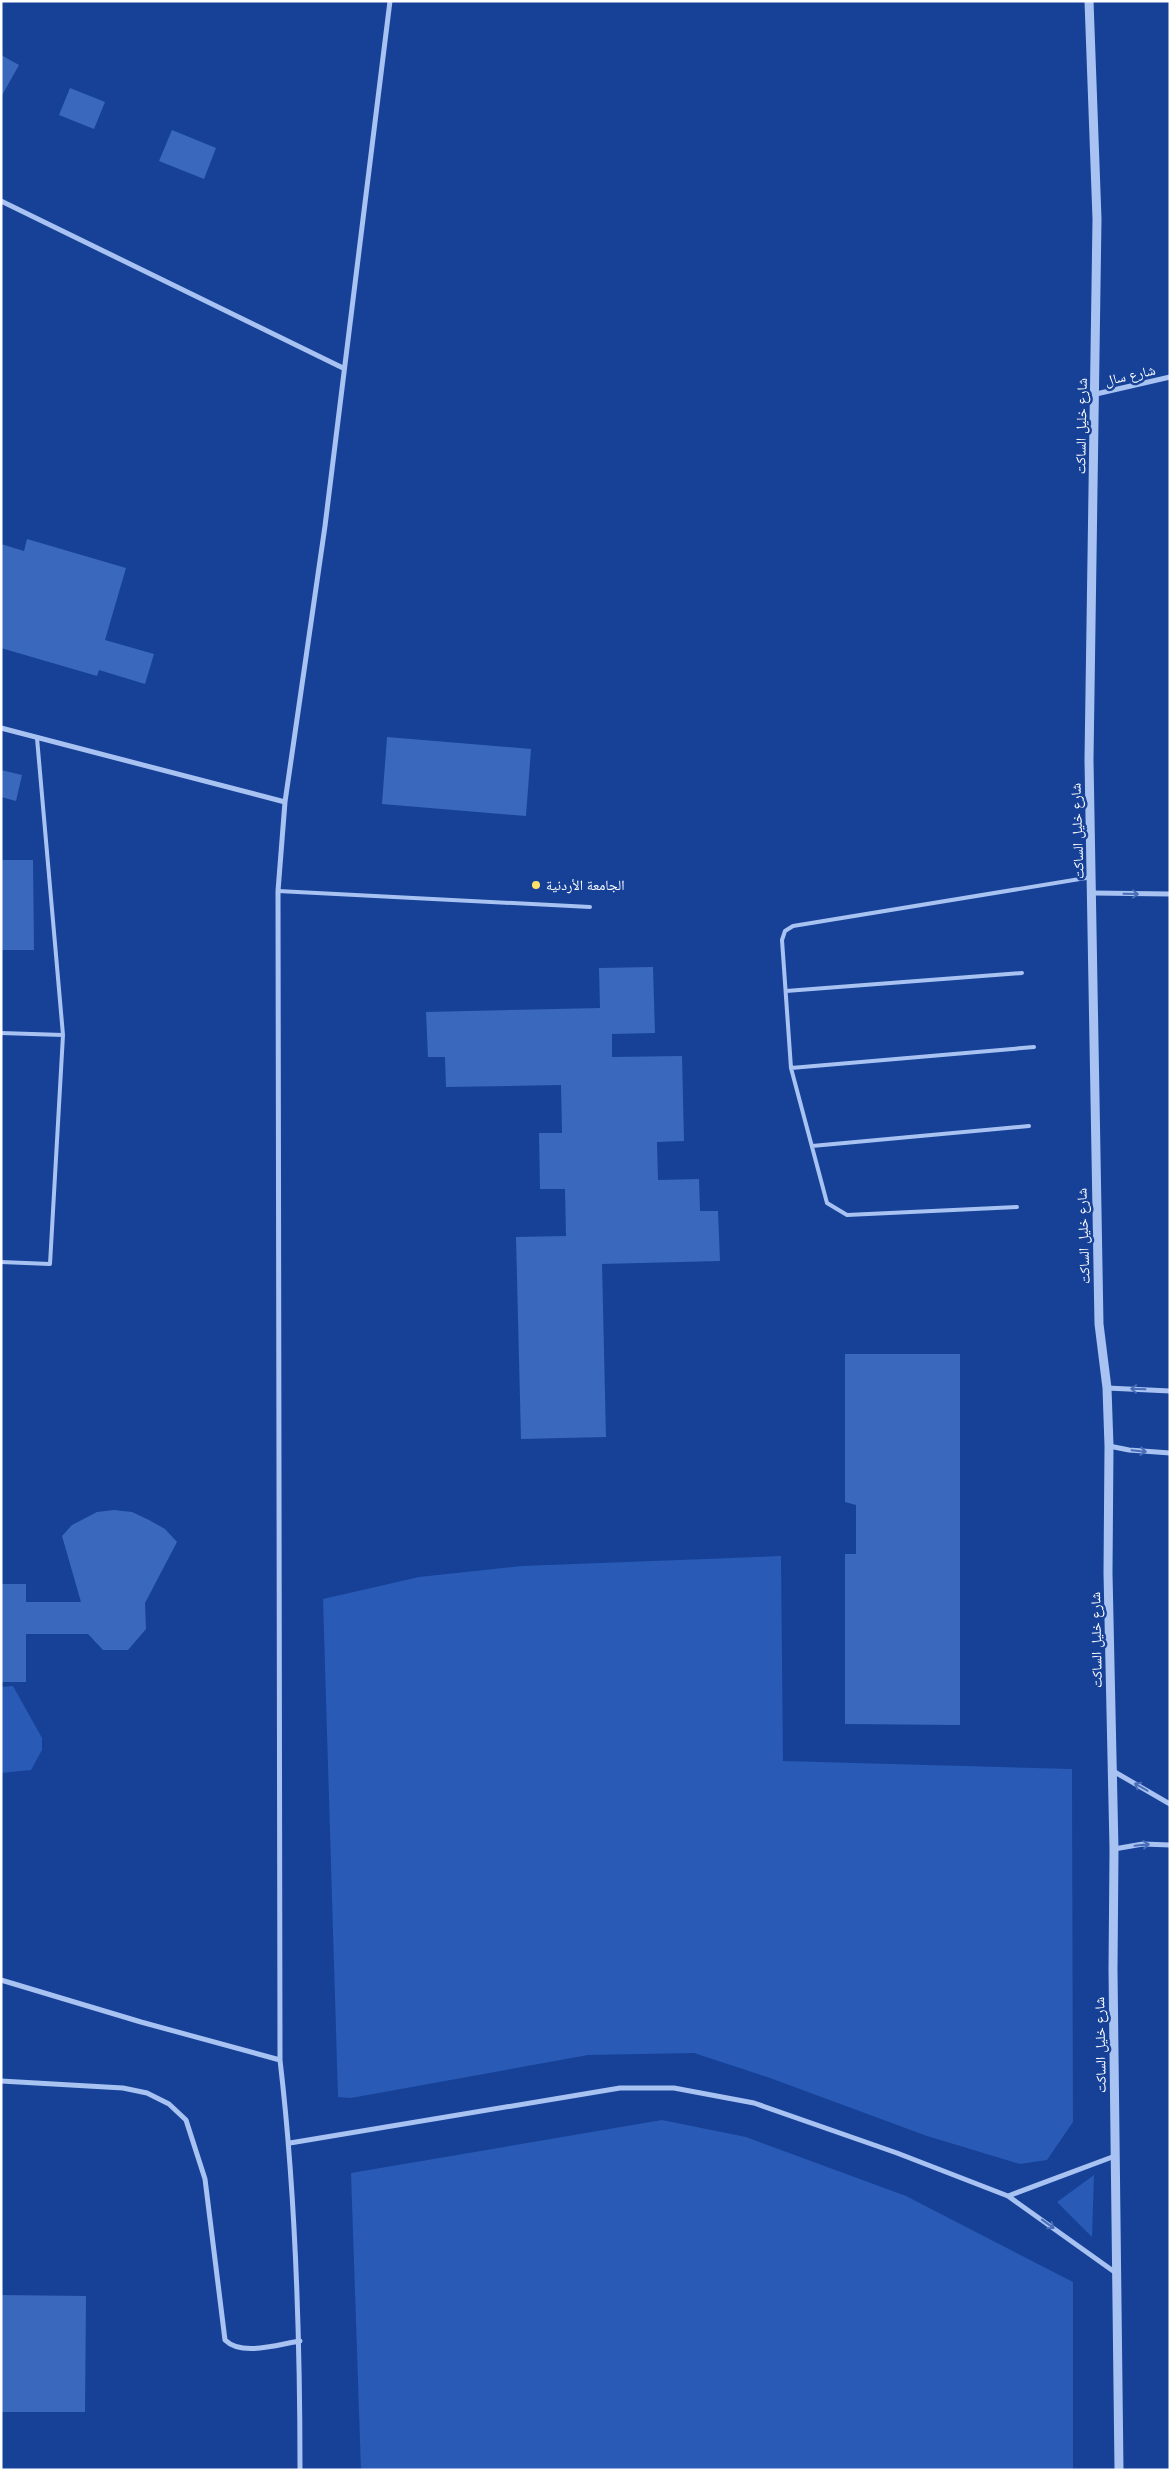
<svg xmlns="http://www.w3.org/2000/svg" width="1171" height="2471" font-family="Quicksand,'Noto Naskh Arabic',sans-serif">
	<rect width="100%" height="100%" fill="#164197"/>
	<path fill="#295ab5" d="M 781,1556 L 783,1761 L 1072,1769 L 1073,2122 L 1047,2160 L 1020,2164 L 927,2136 L 770,2078 L 694,2053 L 588,2055 L 351,2098 L 338,2097 L 323,1599 L 419,1577 L 522,1566 Z
		M 13,1686 L 42,1738 L 42,1750 L 31,1770 L 1,1773 L 1,1687 Z
		M 662,2120 L 746,2137 L 906,2196 L 1073,2282 L 1073,2470 L 361,2470 L 351,2173 Z
		M 1094,2175 L 1092,2237 L 1057,2202 Z"/>
	<path fill="#3a68bc" d="M 1,55 L 19,65 L 1,97 Z
		M 70,88 L 105,102 L 94,129 L 59,115 Z
		M 172,130 L 216,148 L 204,179 L 159,161 Z
		M 27,539 L 126,568 L 105,640 L 154,654 L 145,684 L 99,670 L 97,676 L 1,648 L 1,544 L 24,551 Z
		M 387,737 L 531,749 L 526,816 L 382,804 Z
		M 1,770 L 22,775 L 16,801 L 1,797 Z
		M 1,860 L 33,860 L 34,950 L 1,950 Z
		M 653,967 L 655,1033 L 612,1034 L 612,1057 L 682,1056 L 684,1141 L 657,1142 L 658,1180 L 699,1179 L 700,1211 L 718,1211 L 720,1261 L 602,1264 L 606,1437 L 521,1439 L 516,1237 L 566,1236 L 565,1189 L 540,1189 L 539,1133 L 562,1133 L 561,1085 L 446,1087 L 445,1057 L 428,1057 L 426,1012 L 600,1008 L 599,968 Z
		M 845,1354 L 960,1354 L 960,1725 L 845,1724 L 845,1554 L 856,1554 L 856,1505 L 845,1502 Z
		M 114,1510 L 132,1512 L 149,1520 L 165,1529 L 177,1542 L 145,1603 L 146,1629 L 128,1650 L 103,1650 L 88,1634 L 26,1634 L 26,1682 L 1,1682 L 1,1584 L 26,1584 L 26,1602 L 81,1602 L 62,1536 L 72,1525 L 97,1512 Z
		M 1,2295 L 86,2296 L 85,2412 L 1,2412 Z"/>
	<g fill="none" stroke-linecap="round" stroke-linejoin="round">
		<path stroke="#a8c2f2" stroke-width="4" d="M 278,891 L 590,907
			M 786,991 L 1022,973
			M 1,1033 L 63,1035
			M 791,1068 L 1034,1047
			M 812,1146 L 1029,1126
			M 1017,1207 L 847,1215 L 827,1203 L 791,1068 L 782,940 L 785,931 L 793,926 L 1092,877
			M 1,1262 L 50,1264 L 63,1035 L 37,738"/>
		<path stroke="#a8c2f2" stroke-width="5" d="M 1,201 L 343,368
			M 1096,394 L 1170,377
			M 1,728 L 285,802
			M 1093,893 L 1170,894
			M 1107,1388 L 1170,1391
			M 1109,1446 L 1129,1450 L 1170,1453
			M 1113,1771 L 1170,1804
			M 1114,1849 L 1143,1844 L 1170,1845
			M 1,1980 L 141,2022 L 280,2060
			M 1,2081 L 123,2088 L 147,2093 L 169,2104 L 186,2120 L 205,2179 L 225,2340 C 242,2357 279,2344 300,2341
			M 290,2143 L 620,2088 L 674,2088 L 754,2103 L 897,2153 L 1008,2196 L 1116,2273
			M 1008,2196 L 1115,2156
			M 300,2470 C 300,2333 296,2196 280,2060 L 278,891 L 285,802 L 325,526 L 390,1"/>
		<path stroke="#a8c2f2" stroke-width="9" d="M 1089,1 L 1097,219 L 1089,760 L 1099,1324 L 1107,1388 L 1109,1446 L 1108,1573 L 1114,1849 L 1113,1970 L 1119,2470"/>
	</g>
	<defs><path id="oneway-shaft" d="M-6 0H5M1.5-3L5.5 0L1.5 3" fill="none" stroke-width="1.6" stroke-linecap="round" stroke-linejoin="round" transform="scale(1.25)"/></defs>
	<g stroke="#496eb7">
		<use href="#oneway-shaft" transform="translate(1131 894) rotate(1)"/>
		<use href="#oneway-shaft" transform="translate(1138 1389) rotate(-178)"/>
		<use href="#oneway-shaft" transform="translate(1139 1451) rotate(6)"/>
		<use href="#oneway-shaft" transform="translate(1141 1787) rotate(-150)"/>
		<use href="#oneway-shaft" transform="translate(1142 1845) rotate(-6)"/>
		<use href="#oneway-shaft" transform="translate(1048 2224) rotate(36)"/>
	</g>
	<circle fill="#ffe369" stroke="#164197" stroke-width="2" cx="536" cy="885" r="5"/>
	<g text-anchor="middle" stroke-width="5" stroke-linejoin="round" paint-order="stroke">
		<g font-size="14" fill="#fff" stroke="#164197">
			<text transform="translate(1130 375) rotate(-13)" y="5">شارع سال</text>
			<text transform="translate(1081 426) rotate(-89)" y="5">شارع خليل الساكت</text>
			<text transform="translate(1077 831) rotate(-92)" y="5">شارع خليل الساكت</text>
			<text transform="translate(1083 1236) rotate(-92)" y="5">شارع خليل الساكت</text>
			<text transform="translate(1096 1640) rotate(-91)" y="5">شارع خليل الساكت</text>
			<text transform="translate(1100 2045) rotate(-91)" y="5">شارع خليل الساكت</text>
		</g>
		<g font-size="14" fill="#fff" stroke="#164197" text-anchor="start">
			<text x="546" y="890">الجامعة الأردنية</text>
		</g>
	</g>
	<rect width="1171" height="2471" fill="none" stroke="#ffffff" stroke-width="5"/>
</svg>
